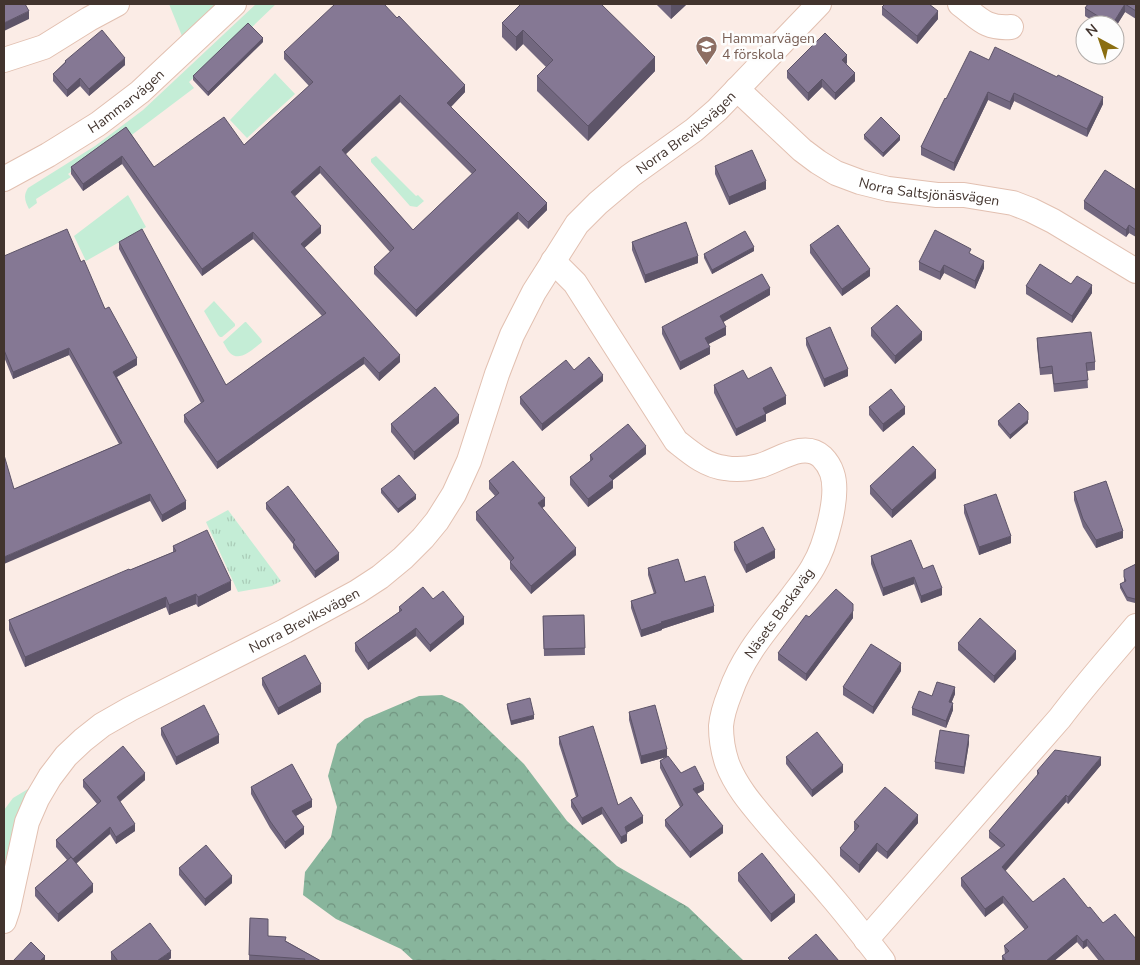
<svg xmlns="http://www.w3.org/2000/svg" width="1140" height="965" font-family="'Nunito Sans',sans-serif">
	<defs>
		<pattern id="forest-crowns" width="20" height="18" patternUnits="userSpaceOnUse" patternTransform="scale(1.25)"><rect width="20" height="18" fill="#88b59c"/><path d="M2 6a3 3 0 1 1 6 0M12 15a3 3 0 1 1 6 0" fill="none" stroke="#719480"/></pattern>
		<pattern id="park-tufts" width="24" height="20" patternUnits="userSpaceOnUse" patternTransform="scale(1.25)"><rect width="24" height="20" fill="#c4edd6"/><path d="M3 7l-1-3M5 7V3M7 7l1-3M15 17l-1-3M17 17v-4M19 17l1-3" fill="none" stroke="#aaccb8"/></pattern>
	</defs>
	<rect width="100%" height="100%" fill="#fbece6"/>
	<path fill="#c4edd6" d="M 169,4 L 216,4 L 182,36 Z
		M 256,4 L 276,4 L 251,28 L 248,25 L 189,82 L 194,88 L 129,137 L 125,133 L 68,174 L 71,177 L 36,199 L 37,203 L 29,209 C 25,201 23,196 28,188 L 95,146 L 143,110 Z
		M 275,73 L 295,94 L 247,138 L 230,120 Z
		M 376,156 L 416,196 L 418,195 L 424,201 L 417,207 L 410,206 L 371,162 L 371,159 Z
		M 128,195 L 146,227 L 86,261 L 74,236 Z
		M 214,301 L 235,324 L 235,326 L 222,337 L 220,337 L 218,335 L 204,311 Z
		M 245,322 L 246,322 L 261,339 L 262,342 C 254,348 240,363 230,353 C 227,350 225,345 223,342 Z
		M 33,786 C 17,811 10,840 4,868 L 4,810 L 13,798 Z"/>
	<path fill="url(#forest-crowns)" d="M 442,695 L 462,704 L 524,764 L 567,821 L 617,866 L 688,907 L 744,961 L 414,961 L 401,949 L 336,919 L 303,895 L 305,872 L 331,837 L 337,807 L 328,776 L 337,744 L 365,719 L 419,696 Z"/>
	<path fill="url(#park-tufts)" d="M 228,510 L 281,581 L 272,586 L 238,592 L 206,522 Z"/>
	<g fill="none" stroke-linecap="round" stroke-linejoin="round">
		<defs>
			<g id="street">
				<path d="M 960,4 C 979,18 985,29 1011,27"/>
				<path d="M 4,60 L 44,47 L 89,19 L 117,4"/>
				<path id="s1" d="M 737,89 L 802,150 L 818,162 L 836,173 L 860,182 L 888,189 L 937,195 L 964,195 L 1013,203 L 1031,210 L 1053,221 L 1136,271"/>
				<path id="s2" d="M 4,179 L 48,155 L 98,124 L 140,92 L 234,4"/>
				<path d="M 553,261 L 575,283 L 676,441 C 691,453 706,466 725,468 C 736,470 748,469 759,466 C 778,461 804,440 822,457 C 826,461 830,467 832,473 C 840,496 825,547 813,567 C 807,578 798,588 791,598 C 767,629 743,655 730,693 C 726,703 722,715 721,726 C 721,738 723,751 727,763 C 736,787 753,806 769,825 C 789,849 811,872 831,896 C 849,917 866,939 883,961"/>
				<path id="s3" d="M 4,921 L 8,909 L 27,822 L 37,799 L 50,777 L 66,756 L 83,740 L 102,725 L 130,709 L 285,631 L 357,592 L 380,577 L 403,558 L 423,538 L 437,521 L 454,494 L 469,461 L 497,374 L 512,335 L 534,292 L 577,224 L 598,203 L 630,176 L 694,130 L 717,110 L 819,4"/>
				<path d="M 866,940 L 1060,718 C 1084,686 1111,656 1136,626"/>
			</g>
		</defs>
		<use href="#street" stroke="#e2c0b1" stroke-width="26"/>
		<use href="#street" stroke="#fff" stroke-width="24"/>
	</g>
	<path fill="#72677f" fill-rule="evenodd" d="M 656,4 L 687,4 L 671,19 Z
		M 1088,4 L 1136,4 L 1136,19 L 1125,12 L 1115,28 L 1115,25 L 1099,25 L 1085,16 L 1085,8 Z
		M 882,7 L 938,19 L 917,44 L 882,15 Z
		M 502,23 L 655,71 L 588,141 L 537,91 L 537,76 L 546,67 L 523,44 L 516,51 L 502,37 Z
		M 263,42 L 208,96 L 193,80 L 193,76 Z
		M 284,52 L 465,92 L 451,107 L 547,210 L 528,229 L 518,219 L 416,317 L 374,274 L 374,267 L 390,252 L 320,173 L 294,196 L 321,233 L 304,248 L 400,362 L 379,381 L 364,364 L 217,469 L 184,422 L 184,415 L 201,403 L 119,249 L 119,242 L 226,385 L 322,316 L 253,239 L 202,276 L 122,164 L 83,191 L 71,174 L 71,167 L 126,127 L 154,167 L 244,145 L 309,86 L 284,59 ZM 400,102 L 472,174 L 413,230 L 345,154 Z
		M 989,60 L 1103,104 L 1087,137 L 1014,101 L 1010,110 L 988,100 L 954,171 L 921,155 L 921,147 L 946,99 Z
		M 65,61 L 125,65 L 89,96 L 80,86 L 67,97 L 53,81 L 53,74 L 65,62 Z
		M 847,63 L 846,64 L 855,81 L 835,100 L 822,87 L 808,101 L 787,78 L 787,71 Z
		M 864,135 L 900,140 L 883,157 L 864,139 Z
		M 715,166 L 766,189 L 729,205 L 715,174 Z
		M 1136,190 L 1136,237 L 1129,233 L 1126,237 L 1084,209 L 1084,201 Z
		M 632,242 L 698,263 L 645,283 L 632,250 Z
		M 810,245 L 870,276 L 842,296 L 810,253 Z
		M 754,251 L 712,274 L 704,258 L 704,254 Z
		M 971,254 L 984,268 L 975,289 L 944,273 L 940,280 L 919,270 L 919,262 Z
		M 4,256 L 81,262 L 105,309 L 137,365 L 117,377 L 186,509 L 162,522 L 150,501 L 14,489 L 119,444 L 69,355 L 13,379 L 4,357 Z
		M 1026,286 L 1092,293 L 1072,323 L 1026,294 Z
		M 770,295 L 723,322 L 726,335 L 708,344 L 710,354 L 680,370 L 662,334 L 662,327 Z
		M 871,328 L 922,340 L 895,364 L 871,336 Z
		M 806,338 L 848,376 L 824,387 L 806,345 Z
		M 1037,338 L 1095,362 L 1095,370 L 1087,371 L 1088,388 L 1054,392 L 1052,374 L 1040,375 L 1037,346 Z
		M 603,381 L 542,431 L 520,404 L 520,397 Z
		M 714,385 L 786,404 L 766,414 L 766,421 L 736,436 L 714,393 Z
		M 869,407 L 905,414 L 883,432 L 869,415 Z
		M 998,421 L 1028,423 L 1010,439 L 998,425 Z
		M 459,423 L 414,460 L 391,432 L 391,424 Z
		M 646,454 L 613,480 L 613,488 L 588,507 L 570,485 L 570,477 L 590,461 L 590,455 Z
		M 936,478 L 892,518 L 870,494 L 870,486 Z
		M 489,481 L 545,506 L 542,508 L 576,555 L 531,594 L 510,569 L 510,561 L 476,520 L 476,512 L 495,496 L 489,489 Z
		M 381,489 L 416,499 L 398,513 L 381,493 Z
		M 1074,492 L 1123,538 L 1096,548 L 1083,527 L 1074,500 Z
		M 266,503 L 339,560 L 315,578 L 293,548 L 293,544 L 266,509 Z
		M 964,505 L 1011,543 L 979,555 L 964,513 Z
		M 734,542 L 775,558 L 746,573 L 734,550 Z
		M 173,546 L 231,590 L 198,607 L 196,604 L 169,615 L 166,607 L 25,667 L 9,630 L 9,620 L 173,552 Z
		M 871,556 L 923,569 L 942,595 L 921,603 L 914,584 L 883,596 L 871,564 Z
		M 1136,564 L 1136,602 L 1135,603 L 1127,601 L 1120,588 L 1120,584 L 1124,582 L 1124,570 Z
		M 648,568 L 685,582 L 714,612 L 662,629 L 662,630 L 641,637 L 631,608 L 631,601 L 654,594 L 648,575 Z
		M 433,599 L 464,624 L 430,652 L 416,636 L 368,670 L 355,651 L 355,643 L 399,612 L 399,607 Z
		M 584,615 L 585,655 L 544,656 L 543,616 Z
		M 809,617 L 853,618 L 806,681 L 778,660 L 778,653 Z
		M 958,643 L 1016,659 L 994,683 L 958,650 Z
		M 901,671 L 873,714 L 843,695 L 843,687 Z
		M 262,678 L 321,692 L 278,715 L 262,685 Z
		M 955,694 L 951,703 L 953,710 L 946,728 L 912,715 L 912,708 L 932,696 Z
		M 507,704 L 534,719 L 511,725 L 507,708 Z
		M 629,712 L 681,773 L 704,790 L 697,794 L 723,833 L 690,858 L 665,826 L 665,820 L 680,807 L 660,768 L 660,761 L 666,757 L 641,764 L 629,720 Z
		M 161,728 L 219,743 L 176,765 L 161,735 Z
		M 559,737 L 618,805 L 643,823 L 626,833 L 627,841 L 621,844 L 602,814 L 582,825 L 571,807 L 571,800 L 576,797 L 559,744 Z
		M 969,743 L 964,774 L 935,769 L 935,762 Z
		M 786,757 L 843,772 L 812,797 L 786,764 Z
		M 1101,765 L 1068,804 L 1066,802 L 1005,871 L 1033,902 L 1088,908 L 1103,923 L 1136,961 L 1099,961 L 1087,946 L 1083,949 L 1077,942 L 1054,961 L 1002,961 L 1002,956 L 1005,954 L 1004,946 L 1025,930 L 1003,903 L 985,917 L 961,886 L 961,878 L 1001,848 L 989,838 L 989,831 L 1037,776 L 1037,771 Z
		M 1135,777 L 1136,777 L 1136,788 L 1135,785 Z
		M 83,780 L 145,780 L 120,802 L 135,831 L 116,844 L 110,834 L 76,864 L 93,892 L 58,922 L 35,896 L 35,888 L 67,860 L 56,847 L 56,840 L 97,804 L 83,787 Z
		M 251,787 L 312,807 L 296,816 L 304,834 L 285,849 L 270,828 L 251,794 Z
		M 854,822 L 918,823 L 887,859 L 877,851 L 859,873 L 840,856 L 840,848 L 855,830 L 854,830 Z
		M 179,868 L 232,883 L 205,906 L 179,875 Z
		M 738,873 L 795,902 L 771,922 L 738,881 Z
		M 250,918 L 268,936 L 286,941 L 321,961 L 249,961 Z
		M 111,952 L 171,958 L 167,961 L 112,961 L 111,960 Z"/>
	<path fill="#5d5468" d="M 673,4 L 687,4 L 671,19 L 671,5 Z
		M 1125,4 L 1125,12 L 1115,28 L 1115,25 L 1112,25 Z
		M 29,11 L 29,19 L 4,31 L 4,23 Z
		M 938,11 L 938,19 L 917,44 L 917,36 Z
		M 523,30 L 523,44 L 516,51 L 516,37 Z
		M 263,38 L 263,42 L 208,96 L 208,92 Z
		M 847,55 L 847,63 L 842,68 L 842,60 Z
		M 655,57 L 655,71 L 588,141 L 588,126 Z
		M 125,58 L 125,65 L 89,96 L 89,89 Z
		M 855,73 L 855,81 L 835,100 L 835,93 Z
		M 80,78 L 80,86 L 67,97 L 67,90 Z
		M 822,79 L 822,87 L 808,101 L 808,93 Z
		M 465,85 L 465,92 L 447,111 L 447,103 Z
		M 988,92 L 988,100 L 954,171 L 954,163 Z
		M 1014,93 L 1014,101 L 1010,110 L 1010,102 Z
		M 400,95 L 400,102 L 342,158 L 342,150 Z
		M 1103,97 L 1103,104 L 1087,137 L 1087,129 Z
		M 900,136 L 900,140 L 883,157 L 883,153 Z
		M 122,156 L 122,164 L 83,191 L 83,184 Z
		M 320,166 L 320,173 L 291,200 L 291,192 Z
		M 766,181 L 766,189 L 729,205 L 729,197 Z
		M 547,203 L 547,210 L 528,229 L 528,222 Z
		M 518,212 L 518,219 L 416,317 L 416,310 Z
		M 1129,225 L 1129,233 L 1126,237 L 1126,230 Z
		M 321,226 L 321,233 L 301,251 L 301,244 Z
		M 253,232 L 253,239 L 202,276 L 202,269 Z
		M 754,247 L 754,251 L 712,274 L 712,270 Z
		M 698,256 L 698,263 L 645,283 L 645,275 Z
		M 984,261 L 984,268 L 975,289 L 975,281 Z
		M 944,265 L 944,273 L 940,280 L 940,272 Z
		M 870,269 L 870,276 L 842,296 L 842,289 Z
		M 1092,285 L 1092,293 L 1072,323 L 1072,316 Z
		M 770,288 L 770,295 L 720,324 L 720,316 Z
		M 726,327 L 726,335 L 705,346 L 705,338 Z
		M 922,332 L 922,340 L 895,364 L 895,356 Z
		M 710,347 L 710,354 L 680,370 L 680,362 Z
		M 69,348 L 69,355 L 13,379 L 13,372 Z
		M 400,355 L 400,362 L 379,381 L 379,373 Z
		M 364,357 L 364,364 L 217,469 L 217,462 Z
		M 137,358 L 137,365 L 113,379 L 113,372 Z
		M 848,369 L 848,376 L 824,387 L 824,379 Z
		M 603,375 L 603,381 L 542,431 L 542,424 Z
		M 786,396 L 786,404 L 766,414 L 766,421 L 736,436 L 736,429 L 763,408 Z
		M 905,407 L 905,414 L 883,432 L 883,424 Z
		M 459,415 L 459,423 L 414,460 L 414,452 Z
		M 1028,420 L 1028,423 L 1010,439 L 1010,435 Z
		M 646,446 L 646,454 L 613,480 L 613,488 L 588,507 L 588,499 L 609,476 Z
		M 936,470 L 936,478 L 892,518 L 892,510 Z
		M 150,494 L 150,501 L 4,564 L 4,557 Z
		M 416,495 L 416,499 L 398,513 L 398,509 Z
		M 545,498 L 545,506 L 538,511 L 538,503 Z
		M 186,501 L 186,509 L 162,522 L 162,515 Z
		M 1123,531 L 1123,538 L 1096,548 L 1096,540 Z
		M 1011,536 L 1011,543 L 979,555 L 979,547 Z
		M 576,548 L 576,555 L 531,594 L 531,586 Z
		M 775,550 L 775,558 L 746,573 L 746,565 Z
		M 339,553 L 339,560 L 315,578 L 315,571 Z
		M 914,577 L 914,584 L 883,596 L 883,588 Z
		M 231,581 L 231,590 L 198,607 L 198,597 Z
		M 942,588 L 942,595 L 921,603 L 921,596 Z
		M 196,594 L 196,604 L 169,615 L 169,605 Z
		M 166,597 L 166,607 L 25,667 L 25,657 Z
		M 714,606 L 714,612 L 662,629 L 662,630 L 641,637 L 641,630 L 661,622 Z
		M 853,611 L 853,618 L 806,681 L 806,674 Z
		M 464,617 L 464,624 L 430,652 L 430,645 Z
		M 416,628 L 416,636 L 368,670 L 368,663 Z
		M 1016,651 L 1016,659 L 994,683 L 994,676 Z
		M 901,663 L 901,671 L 873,714 L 873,707 Z
		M 321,684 L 321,692 L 278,715 L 278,708 Z
		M 955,687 L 955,694 L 949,709 L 949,702 Z
		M 953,703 L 953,710 L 946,728 L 946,721 Z
		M 534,715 L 534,719 L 511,725 L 511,721 Z
		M 219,735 L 219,743 L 176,765 L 176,757 Z
		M 969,735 L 969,743 L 964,774 L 964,767 Z
		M 667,749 L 667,757 L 641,764 L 641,756 Z
		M 1101,757 L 1101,765 L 1068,804 L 1068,797 Z
		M 843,765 L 843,772 L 812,797 L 812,790 Z
		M 145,773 L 145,780 L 117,804 L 117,797 Z
		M 704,784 L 704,790 L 693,796 L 693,789 Z
		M 1066,795 L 1066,802 L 1002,875 L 1002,867 Z
		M 312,800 L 312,807 L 292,818 L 292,811 Z
		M 602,807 L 602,814 L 582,825 L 582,818 Z
		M 918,815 L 918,823 L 887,859 L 887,852 Z
		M 643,816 L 643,823 L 625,834 L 625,827 Z
		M 135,824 L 135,831 L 116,844 L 116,837 Z
		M 723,826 L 723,833 L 690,858 L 690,852 Z
		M 110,827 L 110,834 L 73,866 L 73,859 Z
		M 304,827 L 304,834 L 285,849 L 285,842 Z
		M 627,834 L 627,841 L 621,844 L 621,837 Z
		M 877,843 L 877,851 L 859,873 L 859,865 Z
		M 232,876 L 232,883 L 205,906 L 205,899 Z
		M 93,884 L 93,892 L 58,922 L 58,914 Z
		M 795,895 L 795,902 L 771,922 L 771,914 Z
		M 1003,896 L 1003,903 L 985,917 L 985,909 Z
		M 1077,935 L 1077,942 L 1054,961 L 1046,961 Z
		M 1087,939 L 1087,946 L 1083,949 L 1083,942 Z
		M 171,951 L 171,958 L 167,961 L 157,961 Z
		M 45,956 L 45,960 L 44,961 L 40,961 Z"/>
	<path fill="#857894" stroke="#5d5468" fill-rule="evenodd" d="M 4,4 L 25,4 L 29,11 L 4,23 Z
		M 335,4 L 384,4 L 397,18 L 399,16 L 465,85 L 447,103 L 547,203 L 528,222 L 518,212 L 416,310 L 374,267 L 394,248 L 320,166 L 291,192 L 321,226 L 301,244 L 400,355 L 379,373 L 364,357 L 217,462 L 184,415 L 204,401 L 119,242 L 142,229 L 226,385 L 326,313 L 253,232 L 202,269 L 122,156 L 83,184 L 71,167 L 126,127 L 154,167 L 224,117 L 244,145 L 313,82 L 284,52 ZM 400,95 L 476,170 L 413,230 L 342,150 Z
		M 521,4 L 601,4 L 655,57 L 588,126 L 537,76 L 553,60 L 523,30 L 516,37 L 502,23 Z
		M 885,4 L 929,4 L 938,11 L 917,36 L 882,7 Z
		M 1088,4 L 1136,4 L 1136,11 L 1125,4 L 1112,25 L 1085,8 Z
		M 248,23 L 263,38 L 208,92 L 193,76 Z
		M 102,30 L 125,58 L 89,89 L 80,78 L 67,90 L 53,74 L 66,62 L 65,61 Z
		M 825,33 L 847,55 L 842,60 L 855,73 L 835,93 L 822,79 L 808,93 L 787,71 Z
		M 995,47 L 1057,77 L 1058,75 L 1103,97 L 1087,129 L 1014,93 L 1010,102 L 988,92 L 954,163 L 921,147 L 945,98 L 946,99 L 970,51 L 989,60 Z
		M 881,117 L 900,136 L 883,153 L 864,135 Z
		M 752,150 L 766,181 L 729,197 L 715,166 Z
		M 1105,170 L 1136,190 L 1136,230 L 1129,225 L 1126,230 L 1084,201 Z
		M 686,222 L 698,256 L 645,275 L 632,242 Z
		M 838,225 L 870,269 L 842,289 L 810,245 Z
		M 67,229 L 81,262 L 84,260 L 105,309 L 109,307 L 137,358 L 113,372 L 186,501 L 162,515 L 150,494 L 4,557 L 4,455 L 14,489 L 122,443 L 69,348 L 13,372 L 4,350 L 4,256 Z
		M 935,230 L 971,249 L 969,253 L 984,261 L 975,281 L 944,265 L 940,272 L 919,262 Z
		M 745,231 L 754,247 L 712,270 L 704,254 Z
		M 1040,264 L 1071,284 L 1077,276 L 1092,285 L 1072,316 L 1026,286 Z
		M 762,274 L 770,288 L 720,316 L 726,327 L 705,338 L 710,347 L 680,362 L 662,327 Z
		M 897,305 L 922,332 L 895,356 L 871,328 Z
		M 830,327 L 848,369 L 824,379 L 806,338 Z
		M 1091,332 L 1095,362 L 1086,363 L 1088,380 L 1054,384 L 1052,366 L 1040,368 L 1037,338 Z
		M 589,357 L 603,375 L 542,424 L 520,397 L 566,360 L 574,370 Z
		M 771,367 L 786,396 L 763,408 L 766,414 L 736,429 L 714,385 L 743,370 L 748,379 Z
		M 435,387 L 459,415 L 414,452 L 391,424 Z
		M 891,389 L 905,407 L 883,424 L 869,407 Z
		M 1019,403 L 1028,412 L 1028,420 L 1010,435 L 998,421 Z
		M 628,424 L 646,446 L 609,476 L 613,480 L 588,499 L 570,477 L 593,459 L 590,455 Z
		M 913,446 L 936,470 L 892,510 L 870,486 Z
		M 513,461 L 545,498 L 538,503 L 576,548 L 531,586 L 510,562 L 514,558 L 476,512 L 499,493 L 489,481 Z
		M 399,475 L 416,495 L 398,509 L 381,489 Z
		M 1106,481 L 1123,531 L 1096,540 L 1083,519 L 1074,492 Z
		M 288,486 L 339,553 L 315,571 L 293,542 L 295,540 L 266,503 Z
		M 996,494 L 1011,536 L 979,547 L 964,505 Z
		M 763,527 L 775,550 L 746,565 L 734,542 Z
		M 207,530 L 231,581 L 198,597 L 196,594 L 169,605 L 166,597 L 25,657 L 9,620 L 129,569 L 130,570 L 176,551 L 173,546 Z
		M 911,540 L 923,569 L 933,565 L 942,588 L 921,596 L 914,577 L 883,588 L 871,556 Z
		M 678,559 L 685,582 L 705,576 L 714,606 L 661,622 L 662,623 L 641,630 L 631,601 L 656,593 L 648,568 Z
		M 1136,564 L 1136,598 L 1135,599 L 1127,597 L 1120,584 L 1126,581 L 1124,577 L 1124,570 Z
		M 423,587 L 433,599 L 443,591 L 464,617 L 430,645 L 416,628 L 368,663 L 355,643 L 402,610 L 399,607 Z
		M 836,589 L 853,604 L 853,611 L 806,674 L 778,653 L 806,615 L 809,617 Z
		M 584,615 L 585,648 L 544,649 L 543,616 Z
		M 980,618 L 1016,651 L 994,676 L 958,643 Z
		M 871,644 L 901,663 L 873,707 L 843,687 Z
		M 305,655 L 321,684 L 278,708 L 262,678 Z
		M 937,682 L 955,687 L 949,702 L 953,703 L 946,721 L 912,708 L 919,691 L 932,696 Z
		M 530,698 L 534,715 L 511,721 L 507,704 Z
		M 204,705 L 219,735 L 176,757 L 161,728 Z
		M 655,705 L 667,749 L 641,756 L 629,712 Z
		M 593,726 L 618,805 L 631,797 L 643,816 L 625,827 L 627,834 L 621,837 L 602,807 L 582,818 L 571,800 L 578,796 L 559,737 Z
		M 940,730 L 969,735 L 964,767 L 935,762 Z
		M 817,732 L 843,765 L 812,790 L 786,757 Z
		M 123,746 L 145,773 L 117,797 L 135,824 L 116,837 L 110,827 L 73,859 L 56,840 L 101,801 L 83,780 Z
		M 1055,750 L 1101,757 L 1068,797 L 1066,795 L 1002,867 L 1033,902 L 1064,878 L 1088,908 L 1090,907 L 1103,923 L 1115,914 L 1136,939 L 1136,961 L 1105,961 L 1087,939 L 1083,942 L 1077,935 L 1046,961 L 1006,961 L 1002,956 L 1009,951 L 1004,946 L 1028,927 L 1003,896 L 985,909 L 961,878 L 1005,845 L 989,831 L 1039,773 L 1037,771 Z
		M 668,756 L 681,773 L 695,766 L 704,784 L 693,789 L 723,826 L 690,852 L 665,820 L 683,805 L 660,761 Z
		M 292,764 L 312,800 L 292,811 L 304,827 L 285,842 L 270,821 L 251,787 Z
		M 885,787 L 918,815 L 887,852 L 877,843 L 859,865 L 840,848 L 859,826 L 854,822 Z
		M 206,845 L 232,876 L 205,899 L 179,868 Z
		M 762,853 L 795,895 L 771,914 L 738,873 Z
		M 71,857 L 93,884 L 58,914 L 35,888 Z
		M 250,918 L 268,919 L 268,936 L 286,937 L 285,941 L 321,961 L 304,961 L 305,959 L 249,955 Z
		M 150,923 L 171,951 L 157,961 L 118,961 L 111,952 Z
		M 816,934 L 839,961 L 791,961 L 788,958 Z
		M 31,942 L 45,956 L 40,961 L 13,961 Z"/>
	<defs>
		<symbol id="school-pin" viewBox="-11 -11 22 30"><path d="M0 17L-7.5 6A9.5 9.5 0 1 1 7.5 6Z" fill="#8d6e63" stroke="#fdfdfd"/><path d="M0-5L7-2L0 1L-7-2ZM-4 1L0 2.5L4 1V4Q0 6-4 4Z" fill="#fff"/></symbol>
	</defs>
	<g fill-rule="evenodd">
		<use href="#school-pin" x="694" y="34" width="25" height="34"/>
	</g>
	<g text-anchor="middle" stroke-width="5" stroke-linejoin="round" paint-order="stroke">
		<g font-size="14" fill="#785e54" stroke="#fdfdfd" text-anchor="start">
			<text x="722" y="43">Hammarvägen<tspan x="722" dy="16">4 förskola</tspan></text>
		</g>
		<g font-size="14" fill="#42342e" stroke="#fdfdfd">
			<text dy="5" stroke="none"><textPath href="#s2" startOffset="145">Hammarvägen</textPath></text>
			<text dy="5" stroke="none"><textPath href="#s3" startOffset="1094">Norra Breviksvägen</textPath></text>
			<text dy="5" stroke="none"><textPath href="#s1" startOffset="226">Norra Saltsjönäsvägen</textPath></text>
			<text transform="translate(779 613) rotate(-54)" y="5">Näsets Backaväg</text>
			<text dy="5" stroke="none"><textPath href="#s3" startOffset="454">Norra Breviksvägen</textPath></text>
		</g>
	</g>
	<rect width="1140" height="965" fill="none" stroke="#42342e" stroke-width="10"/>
	<g transform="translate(1100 40) rotate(320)"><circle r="24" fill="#fdfdfd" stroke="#b2adaa"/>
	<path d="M0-4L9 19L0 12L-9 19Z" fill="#8b6e10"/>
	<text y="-8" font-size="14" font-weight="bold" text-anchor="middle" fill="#42342e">N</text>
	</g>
</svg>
